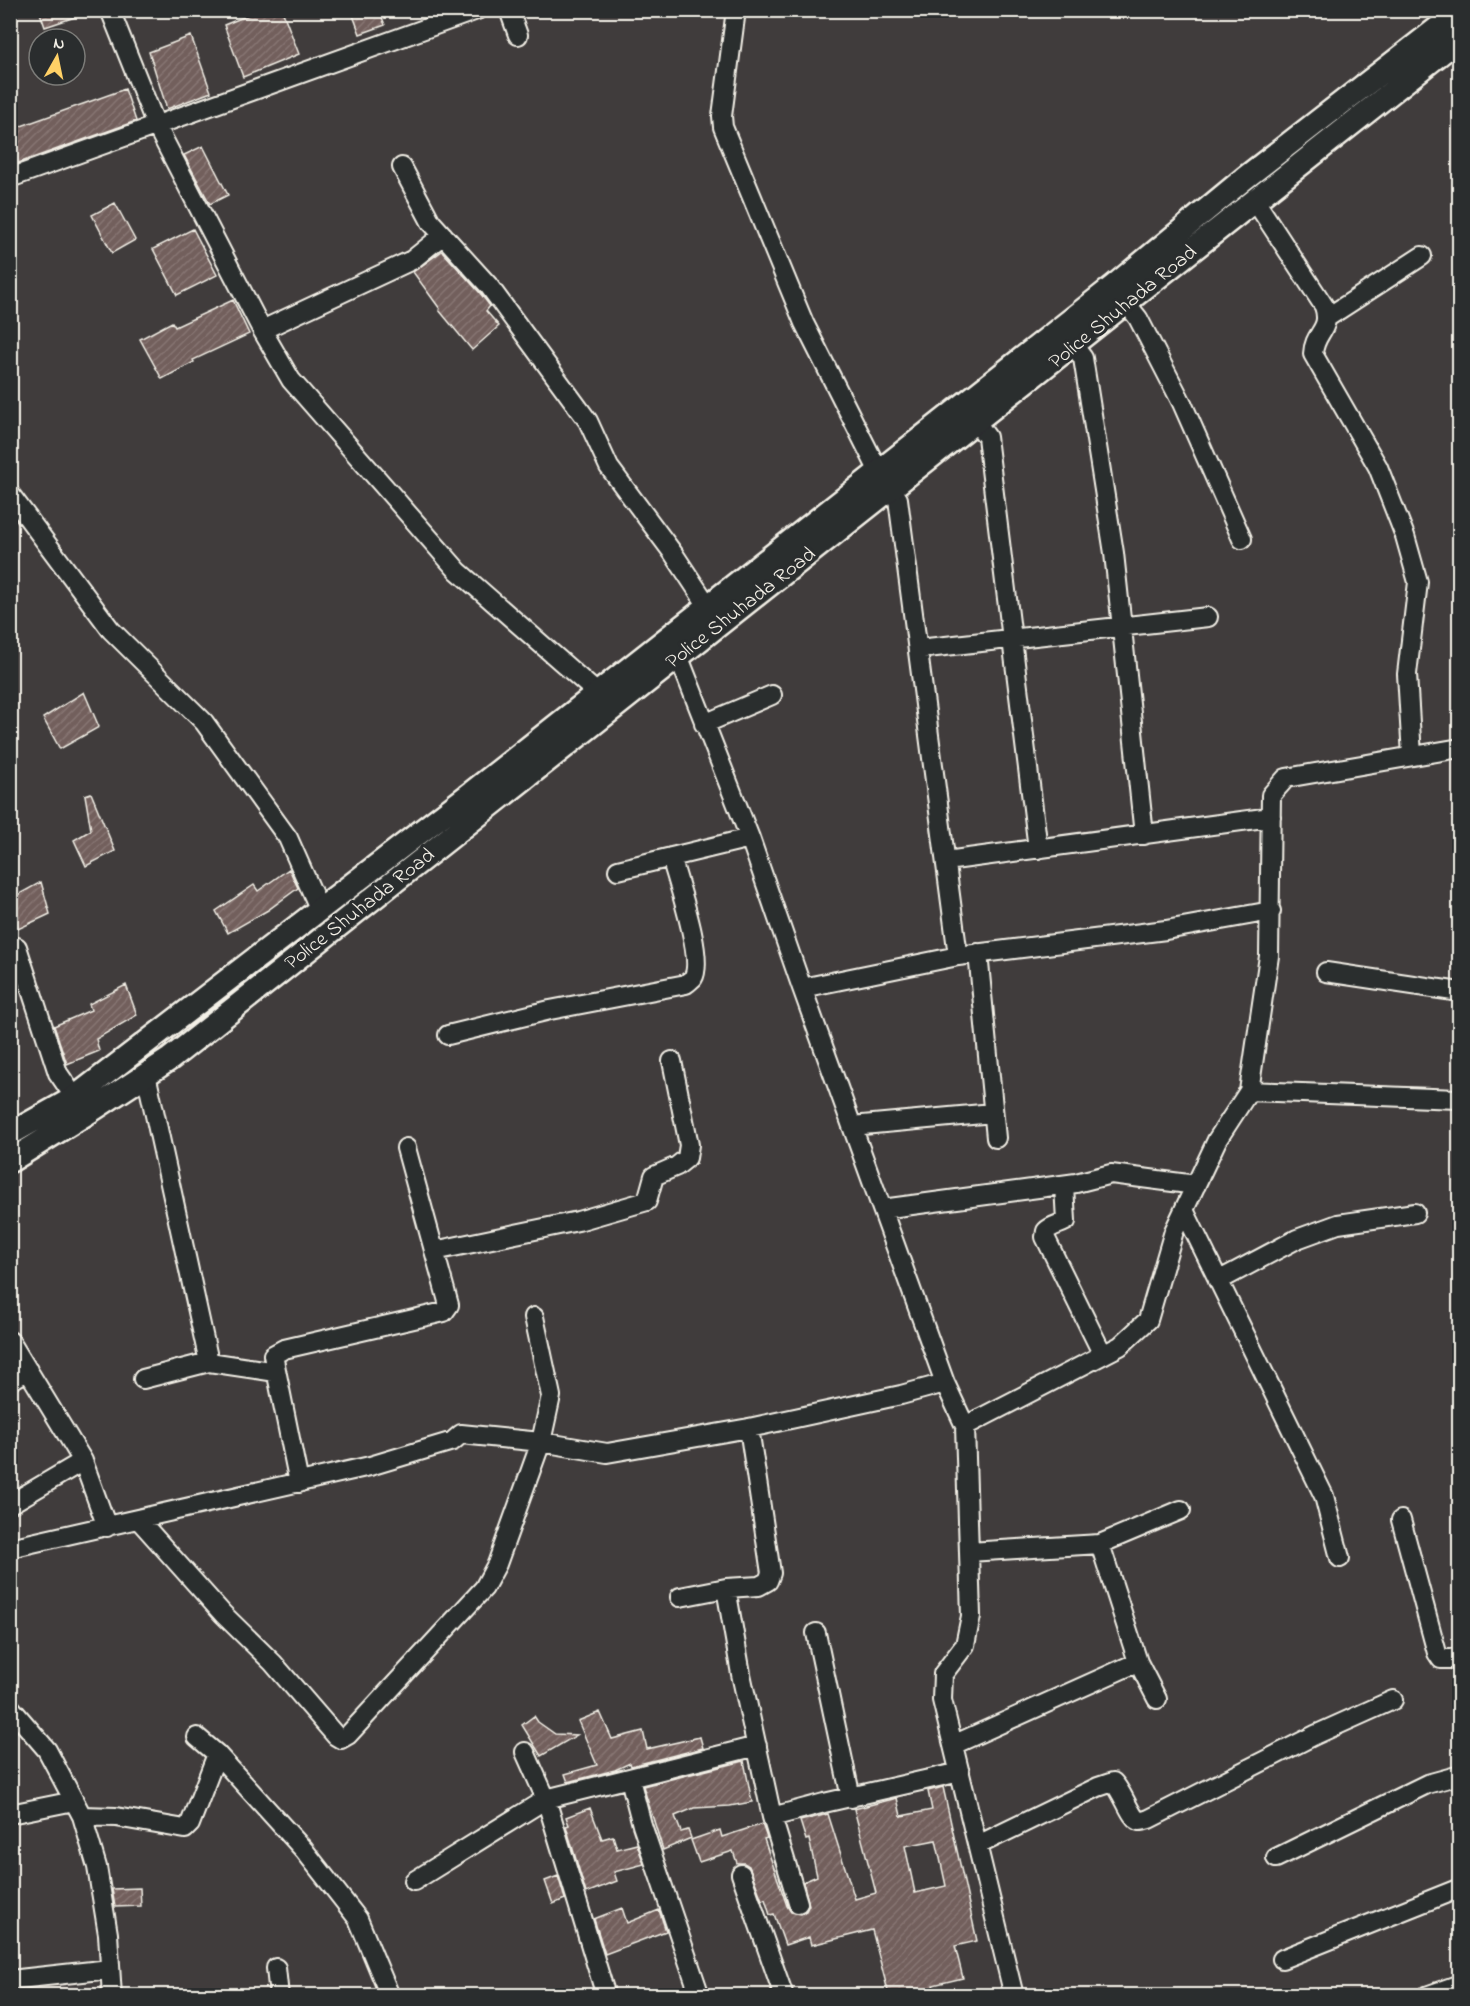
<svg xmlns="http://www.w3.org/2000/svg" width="1470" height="2006" font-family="'Indie Flower',sans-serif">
	<defs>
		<pattern id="building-hatch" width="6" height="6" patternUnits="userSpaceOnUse" patternTransform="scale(1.5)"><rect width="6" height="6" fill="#725f5c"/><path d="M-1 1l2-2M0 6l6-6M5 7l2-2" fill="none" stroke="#877673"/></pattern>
	</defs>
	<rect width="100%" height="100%" fill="#403c3c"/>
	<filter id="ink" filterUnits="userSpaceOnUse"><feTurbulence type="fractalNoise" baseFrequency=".0167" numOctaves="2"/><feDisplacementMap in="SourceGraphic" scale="12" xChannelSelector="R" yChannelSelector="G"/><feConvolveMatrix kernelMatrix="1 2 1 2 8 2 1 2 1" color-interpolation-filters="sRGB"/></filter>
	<g filter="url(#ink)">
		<path fill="url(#building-hatch)" stroke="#f4f1e8" stroke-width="1.5" fill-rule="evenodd" d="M 39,10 L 86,10 L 87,13 L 45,27 Z
			M 261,10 L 282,10 L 299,54 L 243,77 L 224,25 Z
			M 351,10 L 379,10 L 385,25 L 360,34 Z
			M 191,36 L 211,92 L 167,109 L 149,52 Z
			M 125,89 L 136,121 L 10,166 L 10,130 Z
			M 203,146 L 228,195 L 210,204 L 184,155 Z
			M 115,203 L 135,240 L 112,253 L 92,215 Z
			M 193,229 L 217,275 L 177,295 L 153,249 Z
			M 442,251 L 480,293 L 490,306 L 486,311 L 499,326 L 472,350 L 439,310 L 440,309 L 413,272 Z
			M 233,300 L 249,334 L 193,360 L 194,362 L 162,379 L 140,339 L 172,322 L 175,327 Z
			M 84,692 L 99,727 L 60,749 L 43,718 Z
			M 91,793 L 115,851 L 86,866 L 74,840 L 91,830 L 85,795 Z
			M 289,869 L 298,888 L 268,910 L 228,933 L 216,911 L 254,885 L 258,891 Z
			M 41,882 L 50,914 L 18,929 L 10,899 Z
			M 126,985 L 137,1015 L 96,1039 L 99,1051 L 67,1064 L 54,1026 L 91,1010 L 89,1004 Z
			M 600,1712 L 612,1739 L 643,1731 L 647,1749 L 700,1737 L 703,1748 L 631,1766 L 630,1763 L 615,1770 L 568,1782 L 565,1774 L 597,1765 L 578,1721 Z
			M 534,1716 L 538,1722 L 555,1734 L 577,1735 L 541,1756 L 522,1725 Z
			M 744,1761 L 752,1802 L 730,1806 L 694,1808 L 675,1816 L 681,1832 L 688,1830 L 691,1838 L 663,1850 L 643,1786 Z
			M 943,1787 L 977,1941 L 955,1946 L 963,1978 L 933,1985 L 936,1995 L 889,1995 L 872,1930 L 811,1945 L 809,1937 L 785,1945 L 774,1914 L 770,1915 L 765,1899 L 762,1900 L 749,1866 L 744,1863 L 737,1863 L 733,1851 L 699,1862 L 691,1840 L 720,1830 L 722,1837 L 762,1824 L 767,1838 L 764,1839 L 787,1906 L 791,1912 L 801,1914 L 806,1911 L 809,1905 L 803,1882 L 817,1876 L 809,1839 L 806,1840 L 800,1821 L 828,1814 L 855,1899 L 876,1893 L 854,1809 L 897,1798 L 901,1816 L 932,1810 L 928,1791 ZM 936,1840 L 946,1886 L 915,1893 L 905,1846 Z
			M 590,1808 L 602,1839 L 613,1836 L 617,1849 L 637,1844 L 644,1864 L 614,1872 L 617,1881 L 586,1893 L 566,1826 L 569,1825 L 566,1817 Z
			M 558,1876 L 565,1899 L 553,1904 L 545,1881 Z
			M 140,1888 L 141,1906 L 115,1907 L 112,1889 Z
			M 622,1908 L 627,1923 L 659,1910 L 666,1931 L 605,1954 L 594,1919 Z"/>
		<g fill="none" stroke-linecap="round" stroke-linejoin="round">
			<defs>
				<path id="minor" d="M 110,10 L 156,125 L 262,330 L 291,380 L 458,571 L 597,693
					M 509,10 L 518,35
					M 736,10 L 722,116 L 723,127 L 804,323 L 879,472
					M 402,167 L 431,222 L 489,286 L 588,421 L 609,467 L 673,553 L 708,606
					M 10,178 L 477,10
					M 1254,199 L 1324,306 C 1332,331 1314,331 1313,354 L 1378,467 L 1405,536 L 1418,582 L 1407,674 L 1412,756
					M 1126,303 L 1138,318 L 1182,403 L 1242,539
					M 1328,317 L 1422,256
					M 262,330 L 412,260 L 443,235
					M 1073,345 L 1083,358 L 1114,553 L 1144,835
					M 976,422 L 987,437 L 1038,849
					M 891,487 L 898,499 L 958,956
					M 10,494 L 111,630 L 204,722 L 288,838 L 319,908
					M 918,649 L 1208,617
					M 678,655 L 750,838 L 802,988 L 945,1383 L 965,1426 L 971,1616 L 965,1645 L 943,1674 L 942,1700 L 1014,1996
					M 704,724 L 772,695
					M 946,861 L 1271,817
					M 618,870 L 750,838
					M 17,947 L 58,1073 L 82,1108
					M 978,953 L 996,1138
					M 1326,972 L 1460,992
					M 802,988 L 958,956 L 1166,930 L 1271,911
					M 448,1035 L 550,1010 L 686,984 C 687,983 692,979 693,978 C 705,959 677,880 671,857
					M 146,1074 L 209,1362
					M 1249,1091 L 1458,1099
					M 852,1126 L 993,1113
					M 1064,1185 L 1066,1221 C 1059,1225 1052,1225 1046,1231 L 1045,1237 L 1103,1355
					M 882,1209 L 1076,1183 L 1111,1174 L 1196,1185
					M 1184,1210 L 1324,1496 L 1340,1558
					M 434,1251 L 578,1221 L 647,1201 L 654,1176 L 677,1166 L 687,1158 L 689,1145 L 672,1061
					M 1218,1281 L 1297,1239 L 1338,1224 L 1415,1213
					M 10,1341 L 83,1461 L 107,1527
					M 143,1379 L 209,1362 L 276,1372
					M 10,1381 L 28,1370
					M 965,1426 L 1120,1346 L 1148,1320 L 1174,1231 L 1217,1140 L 1249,1091 L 1269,956 L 1271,795 L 1286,778 L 1460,748
					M 299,1483 L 273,1355 L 284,1349 L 444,1312 L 449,1305 L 406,1148
					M 10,1504 L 83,1461
					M 139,1520 L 223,1614 L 273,1663 L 336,1736 L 341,1739 L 348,1735 L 484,1588 L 497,1564 L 541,1442 L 551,1396 L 534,1317
					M 1401,1520 L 1437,1653 L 1441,1659 L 1450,1659 L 1460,1657
					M 1100,1544 L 1138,1662 L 1157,1699
					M 10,1548 L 370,1466 L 453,1441 L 461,1434 L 541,1442 L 607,1453 L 749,1428 L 901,1395 L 945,1383
					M 969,1552 L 1100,1544 L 1181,1510
					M 726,1588 L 741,1674 L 772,1817 L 798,1903
					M 680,1597 L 726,1588 L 759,1586 L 768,1581 L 771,1573 L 749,1428
					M 816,1633 L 851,1798
					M 10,1707 L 47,1750 L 82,1816 L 97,1867 L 108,1934 L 112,1996
					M 197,1737 L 217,1754 L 304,1850 L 358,1919 L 390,1996
					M 953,1745 L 1138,1662
					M 525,1752 L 546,1799 L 606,1996
					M 630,1779 L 642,1825 L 700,1996
					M 10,1814 L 74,1801
					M 82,1816 L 116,1817 L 185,1829 L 190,1824 L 217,1754
					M 772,1817 L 824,1803 L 960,1772
					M 978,1845 L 1098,1787 L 1113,1782 C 1123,1791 1131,1820 1140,1821 C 1143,1821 1146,1820 1149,1819 L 1315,1735 L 1393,1700
					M 1276,1858 L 1427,1784 L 1460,1775
					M 741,1874 L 784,1996
					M 414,1881 L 546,1799 L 757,1746
					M 1282,1959 L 1460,1888
					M 276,1968 L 279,1996
					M 10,1980 L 110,1969
					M 1426,1996 L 1460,1984"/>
				<path id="major" d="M 10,1134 L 74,1098 L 470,794 L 1114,286 L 1245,178 L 1460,11
					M 10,1161 L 86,1114 L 170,1059 L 1460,38"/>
			</defs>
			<use href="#minor" stroke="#f4f1e8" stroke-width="22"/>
			<use href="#major" stroke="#f4f1e8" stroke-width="27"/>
			<use href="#minor" stroke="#2a2d2e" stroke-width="18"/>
			<use href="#major" stroke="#2a2d2e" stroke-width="22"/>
		</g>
	</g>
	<g text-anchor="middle" stroke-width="6" stroke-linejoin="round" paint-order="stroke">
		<g font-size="21" fill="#f4f1e8" stroke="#2a2d2e">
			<text transform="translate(1122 306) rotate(-39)" y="7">Police Shuhada Road</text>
			<text transform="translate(740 607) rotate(-38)" y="7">Police Shuhada Road</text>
			<text transform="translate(359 908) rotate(-38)" y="7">Police Shuhada Road</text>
		</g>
	</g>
	<rect width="1470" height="2006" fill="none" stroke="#2a2d2e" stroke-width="36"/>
	<rect x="18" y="18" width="1434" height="1970" fill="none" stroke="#f4f1e8" stroke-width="2" filter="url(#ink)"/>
	<g transform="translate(57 57) rotate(9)"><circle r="28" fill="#2a2d2e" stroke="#7b7b78" stroke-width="1.5"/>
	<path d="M0-4.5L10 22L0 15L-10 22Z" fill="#ffd166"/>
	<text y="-9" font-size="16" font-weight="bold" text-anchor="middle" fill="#f4f1e8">N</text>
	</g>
</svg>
